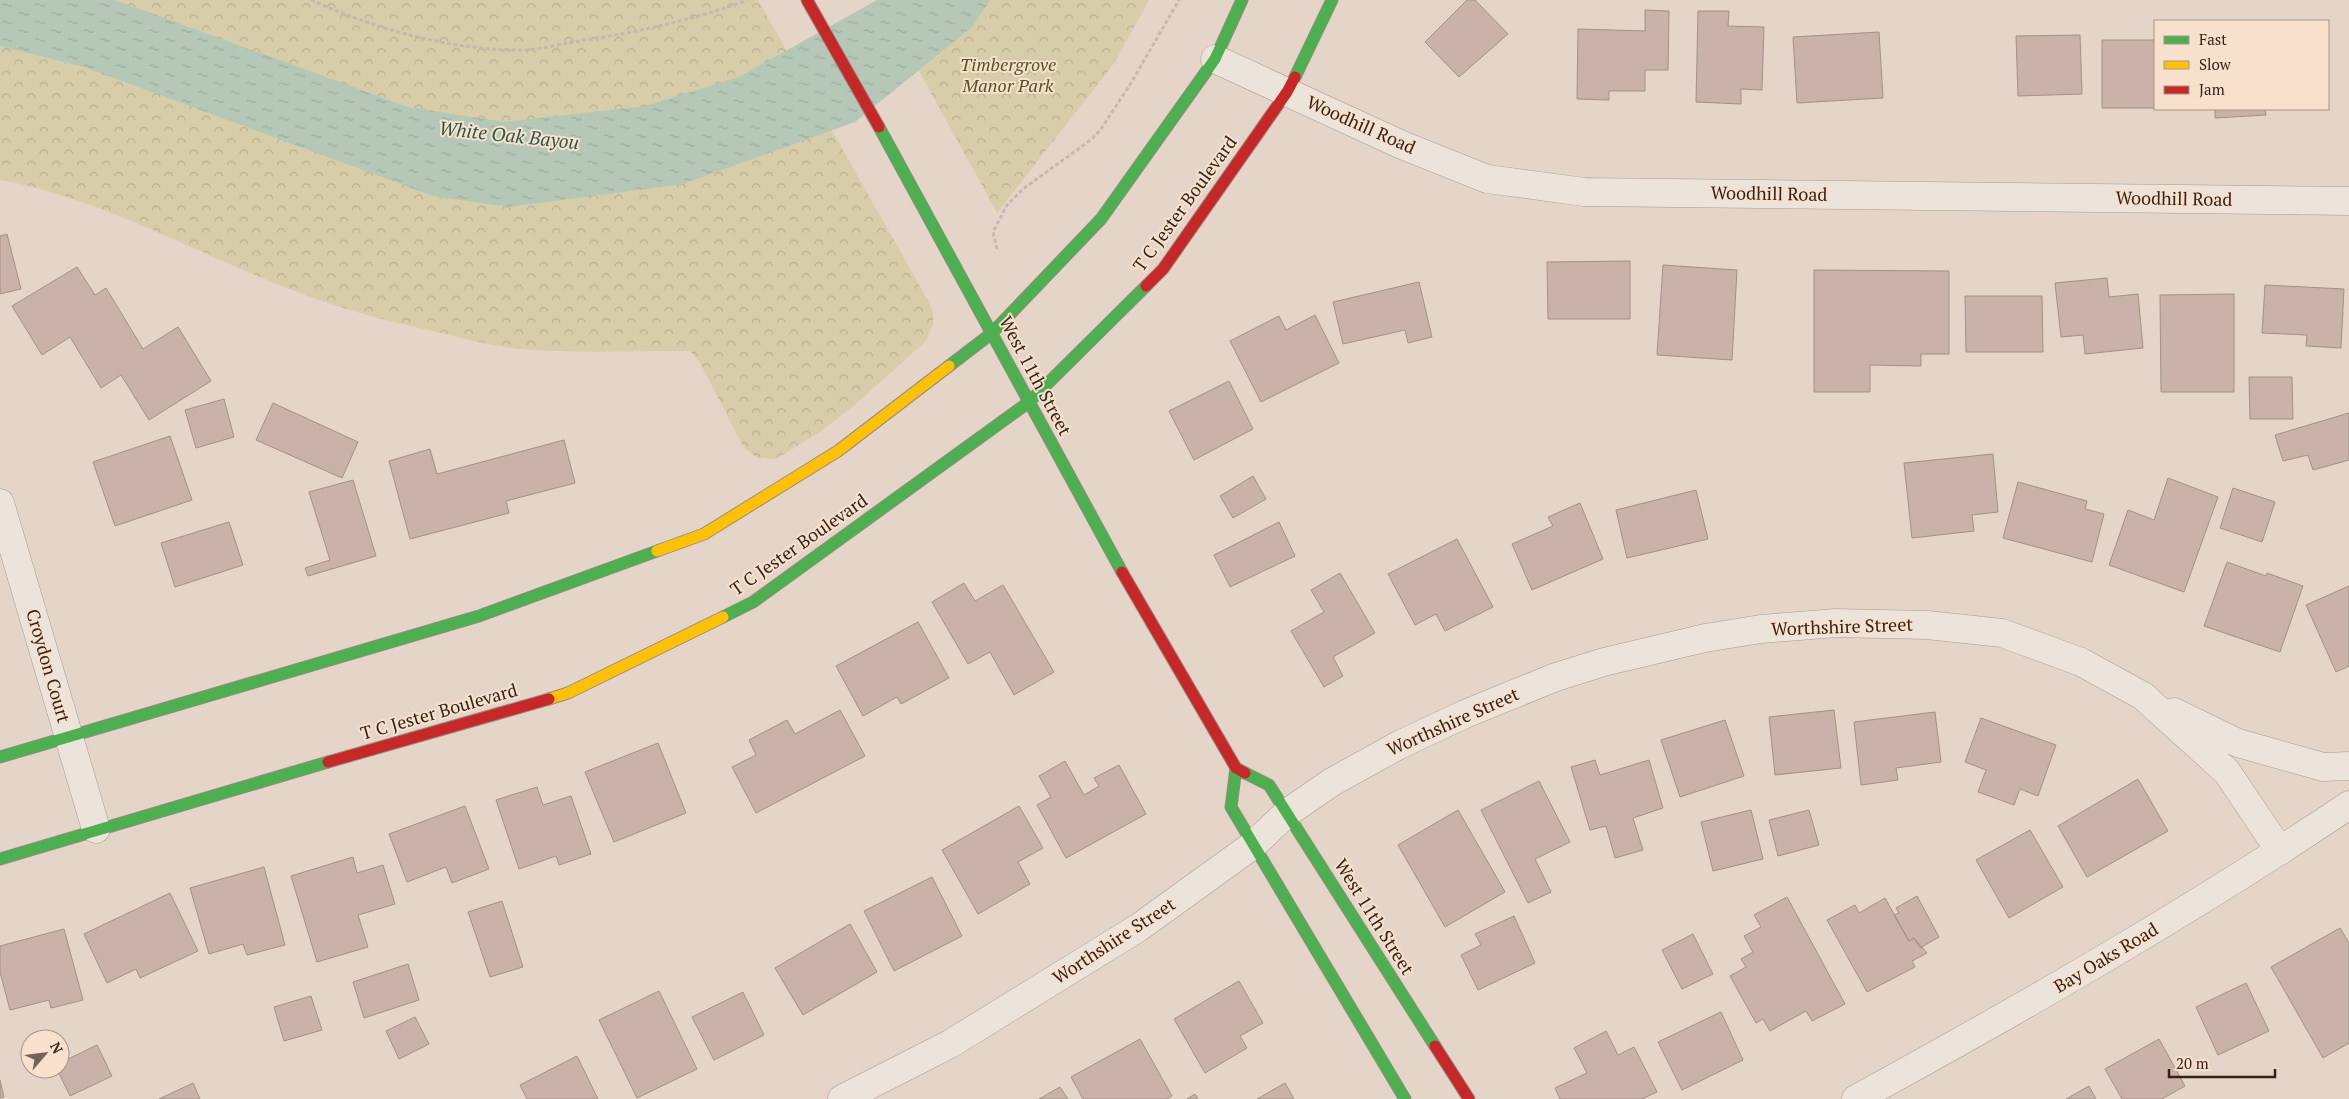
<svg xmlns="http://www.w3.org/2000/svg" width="2349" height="1099" font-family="'PT Serif',serif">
	<defs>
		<pattern id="forest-crowns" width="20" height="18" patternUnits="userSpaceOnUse" patternTransform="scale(1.25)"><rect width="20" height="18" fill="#d8cda9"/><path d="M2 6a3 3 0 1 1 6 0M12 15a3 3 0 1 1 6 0" fill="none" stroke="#bab091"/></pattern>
		<pattern id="water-ripples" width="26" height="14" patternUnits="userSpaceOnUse" patternTransform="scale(1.25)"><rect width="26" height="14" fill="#b5c7b7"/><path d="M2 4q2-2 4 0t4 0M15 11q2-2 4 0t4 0" fill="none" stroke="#9cab9d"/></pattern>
	</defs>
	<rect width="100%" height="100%" fill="#e4d5c8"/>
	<path fill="url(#forest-crowns)" d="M 0,0 L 758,0 L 929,302 L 933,313 L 933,324 L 926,341 L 857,403 L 820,432 L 776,459 L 757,458 L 743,446 L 699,361 L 690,351 C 637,351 584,353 531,350 C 502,348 473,341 445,334 C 396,323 347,311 300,293 C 198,255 108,200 0,180 Z
		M 880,0 L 1149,0 L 1115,62 L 997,213 Z"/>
	<path fill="url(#water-ripples)" d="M 0,0 L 115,0 L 408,107 L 504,122 L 645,106 L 739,77 L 877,0 L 990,0 L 972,27 L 855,122 L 683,184 L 509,207 L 433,196 L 84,67 L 0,46 Z"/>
	<path fill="#c8b2a9" stroke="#a49088" d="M 1467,0 L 1475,0 L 1508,34 L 1459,77 L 1425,42 Z
		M 1645,10 L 1669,11 L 1668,70 L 1645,70 L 1645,91 L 1609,91 L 1609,100 L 1577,99 L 1578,29 L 1645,31 Z
		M 1698,11 L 1729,11 L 1728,26 L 1764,27 L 1762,90 L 1741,89 L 1741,104 L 1696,102 Z
		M 1879,32 L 1883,98 L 1797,103 L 1793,37 Z
		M 2080,35 L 2082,94 L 2018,96 L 2016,36 Z
		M 2102,40 L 2155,40 L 2155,108 L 2102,108 Z
		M 2215,109 L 2265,109 L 2266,115 L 2215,118 Z
		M 7,234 L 21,289 L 0,294 L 0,236 Z
		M 1630,261 L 1630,319 L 1548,319 L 1547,262 Z
		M 1663,265 L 1737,270 L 1732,360 L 1657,355 Z
		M 77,267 L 95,295 L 106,288 L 143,349 L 178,327 L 211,381 L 149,420 L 121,375 L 101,388 L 70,337 L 42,355 L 12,306 Z
		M 1814,270 L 1949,271 L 1949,354 L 1921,354 L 1921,366 L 1870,365 L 1870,392 L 1814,392 Z
		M 2107,278 L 2109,297 L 2138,294 L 2143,348 L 2085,354 L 2083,335 L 2061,337 L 2055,283 Z
		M 1419,282 L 1432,337 L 1408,343 L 1405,330 L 1343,344 L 1333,302 Z
		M 2265,285 L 2344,289 L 2341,348 L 2306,346 L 2307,335 L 2262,333 Z
		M 2234,294 L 2234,392 L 2161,392 L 2160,295 Z
		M 1965,296 L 2042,296 L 2043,352 L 1966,352 Z
		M 1315,315 L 1339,363 L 1261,402 L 1230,341 L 1279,316 L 1286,330 Z
		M 2249,377 L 2292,377 L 2293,419 L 2250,419 Z
		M 1229,381 L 1253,429 L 1194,460 L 1169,411 Z
		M 224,399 L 234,437 L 196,448 L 185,410 Z
		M 273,403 L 358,442 L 342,478 L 256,440 Z
		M 2349,413 L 2349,460 L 2313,470 L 2308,455 L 2283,461 L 2275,435 Z
		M 170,436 L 192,500 L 115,526 L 93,462 Z
		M 564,440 L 575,483 L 506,501 L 509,513 L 410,539 L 389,461 L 430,449 L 437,474 Z
		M 1993,454 L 1998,512 L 1972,515 L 1974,531 L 1912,538 L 1904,463 Z
		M 1253,476 L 1266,499 L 1233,518 L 1220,496 Z
		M 2168,478 L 2218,497 L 2184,592 L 2109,565 L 2128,510 L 2154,520 Z
		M 353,480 L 376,556 L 308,576 L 305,568 L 330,560 L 309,492 Z
		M 2018,482 L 2087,501 L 2085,509 L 2104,514 L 2092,562 L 2003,538 Z
		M 2233,488 L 2275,502 L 2262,542 L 2220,528 Z
		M 1696,490 L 1708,539 L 1627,558 L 1616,510 Z
		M 1580,503 L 1603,559 L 1532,590 L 1512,544 L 1553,526 L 1548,517 Z
		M 229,522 L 243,565 L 175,587 L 161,543 Z
		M 1279,522 L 1295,556 L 1230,587 L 1214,555 Z
		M 1457,539 L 1493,607 L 1445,631 L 1436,614 L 1415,625 L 1388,574 Z
		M 2227,562 L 2266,576 L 2267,573 L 2303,586 L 2280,652 L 2204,626 Z
		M 1340,573 L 1375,633 L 1333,657 L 1343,676 L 1324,687 L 1291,631 L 1324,612 L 1311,590 Z
		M 964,583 L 975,601 L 1003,585 L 1054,672 L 1014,695 L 990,652 L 968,664 L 932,602 Z
		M 2349,586 L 2349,666 L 2336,672 L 2306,605 Z
		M 918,622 L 949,678 L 901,704 L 897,697 L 863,716 L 836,666 Z
		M 840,710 L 865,756 L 756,813 L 732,767 L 756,755 L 749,740 L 787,720 L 795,734 Z
		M 1834,710 L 1841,768 L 1775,775 L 1769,717 Z
		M 1935,712 L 1941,762 L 1896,768 L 1898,780 L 1861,785 L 1854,722 Z
		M 1981,718 L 2056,745 L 2038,796 L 2020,789 L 2014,805 L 1978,792 L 1986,770 L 1965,762 Z
		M 1725,720 L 1744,776 L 1680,797 L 1661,740 Z
		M 658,743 L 686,813 L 614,842 L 585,772 Z
		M 1595,760 L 1600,775 L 1649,760 L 1663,808 L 1633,818 L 1643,850 L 1615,858 L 1606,826 L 1590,830 L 1571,767 Z
		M 1065,761 L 1084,795 L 1099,786 L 1094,778 L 1119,765 L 1146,814 L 1066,858 L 1037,805 L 1051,797 L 1039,776 Z
		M 2138,779 L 2168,831 L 2087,877 L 2058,826 Z
		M 1539,781 L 1570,842 L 1535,859 L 1551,892 L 1528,903 L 1481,810 Z
		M 537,787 L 543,805 L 571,796 L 591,854 L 559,865 L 556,856 L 519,869 L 496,800 Z
		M 465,806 L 489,869 L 452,883 L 446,867 L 407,882 L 389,834 Z
		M 1019,806 L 1043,848 L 1018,862 L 1030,884 L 978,914 L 942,850 Z
		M 1458,810 L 1505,892 L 1445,927 L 1398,845 Z
		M 1751,810 L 1763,859 L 1713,871 L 1701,822 Z
		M 1809,810 L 1819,845 L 1778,856 L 1769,820 Z
		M 2030,830 L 2063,887 L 2009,918 L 1976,860 Z
		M 353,857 L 357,873 L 383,865 L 395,904 L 358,915 L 368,947 L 317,962 L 291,876 Z
		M 264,867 L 285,945 L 247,955 L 243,944 L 209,954 L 190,888 Z
		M 932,877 L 962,936 L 894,971 L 864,911 Z
		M 170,893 L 198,951 L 140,978 L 136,969 L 107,983 L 84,934 Z
		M 1917,896 L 1939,937 L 1920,948 L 1914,938 L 1909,941 L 1894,915 L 1899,913 L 1896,908 Z
		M 1787,897 L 1845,1004 L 1812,1021 L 1806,1011 L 1770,1031 L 1763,1019 L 1756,1023 L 1730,976 L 1746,967 L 1741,959 L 1753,952 L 1744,936 L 1761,927 L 1754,915 Z
		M 1885,898 L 1909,941 L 1914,938 L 1927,953 L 1912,961 L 1915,967 L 1867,992 L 1827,920 L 1855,905 L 1859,913 Z
		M 502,901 L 523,967 L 490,977 L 468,912 Z
		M 1514,916 L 1535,963 L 1478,990 L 1461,955 L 1481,945 L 1475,934 Z
		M 850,924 L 877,972 L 803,1015 L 775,968 Z
		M 2340,928 L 2349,943 L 2349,1043 L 2323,1058 L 2271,967 Z
		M 64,929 L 83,1000 L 51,1008 L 49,1000 L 10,1010 L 0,972 L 0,946 Z
		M 1693,934 L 1713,974 L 1682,989 L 1662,950 Z
		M 408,964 L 419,1000 L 364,1018 L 353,982 Z
		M 1239,981 L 1263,1023 L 1240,1036 L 1247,1048 L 1205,1073 L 1174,1019 Z
		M 2246,983 L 2269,1031 L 2218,1055 L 2196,1007 Z
		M 659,991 L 697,1069 L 637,1098 L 599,1020 Z
		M 743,992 L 764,1035 L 714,1060 L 692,1017 Z
		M 311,996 L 322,1030 L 284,1041 L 274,1007 Z
		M 1721,1012 L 1743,1060 L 1682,1090 L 1658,1042 Z
		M 415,1017 L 429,1044 L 399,1059 L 386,1031 Z
		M 1606,1031 L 1618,1055 L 1634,1047 L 1657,1092 L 1642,1099 L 1560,1099 L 1555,1088 L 1587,1073 L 1574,1048 Z
		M 1140,1039 L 1172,1096 L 1167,1099 L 1083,1099 L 1071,1077 Z
		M 2159,1039 L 2185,1086 L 2162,1099 L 2122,1099 L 2105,1069 Z
		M 97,1045 L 112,1076 L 70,1096 L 57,1069 L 60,1069 L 60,1063 Z
		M 577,1056 L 598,1099 L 527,1099 L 520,1085 Z
		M 0,1080 L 4,1097 L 0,1098 Z
		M 193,1083 L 200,1099 L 159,1099 Z
		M 1285,1083 L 1294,1099 L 1257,1099 Z
		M 2089,1086 L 2096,1099 L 2066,1099 Z
		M 1060,1087 L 1068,1099 L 1039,1099 Z
		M 1195,1094 L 1198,1099 L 1187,1099 Z"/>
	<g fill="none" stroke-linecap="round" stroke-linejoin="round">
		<defs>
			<path id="street" d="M 1215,59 L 1402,145 L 1487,179 L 1584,192 L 2349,201
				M 0,503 L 96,829
				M 2174,712 L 2238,743 L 2323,767 L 2349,766
				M 842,1099 L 950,1044 L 1138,928 L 1253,845 L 1287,813 L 1332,782 L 1399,745 L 1465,714 L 1556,677 L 1604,662 L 1705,638 L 1761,629 L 1836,623 L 1927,625 L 2002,633 L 2081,662 L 2143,696 L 2227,772 L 2280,851
				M 1856,1099 C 2024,1007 2190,912 2349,805"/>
			<path id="fast" d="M 1295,77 L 1332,0
				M 879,127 L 1122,572
				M 949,366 L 992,333 L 1101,219 L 1215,59 L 1242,0
				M 723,617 L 753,602 L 1029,402 L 1146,286
				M 0,757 L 479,616 L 657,551
				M 1236,768 L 1231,807 L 1405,1099
				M 1245,773 L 1269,785 L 1435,1046
				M 0,859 L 328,762"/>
			<path id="slow" d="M 657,551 L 704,534 L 838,451 L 949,366
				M 549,699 L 568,693 L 723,617"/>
			<path id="jam" d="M 807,0 L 879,127
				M 1146,286 L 1163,269 L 1287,92 L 1295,77
				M 1122,572 L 1236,768 L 1245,773
				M 328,762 L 549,699
				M 1435,1046 L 1469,1099"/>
		</defs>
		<use href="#street" stroke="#a99b92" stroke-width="29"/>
		<use href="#fast" stroke="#988a82" stroke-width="13"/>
		<use href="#slow" stroke="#988a82" stroke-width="13"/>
		<use href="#jam" stroke="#988a82" stroke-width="13"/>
		<path stroke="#c4b9b2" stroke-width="3" stroke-dasharray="4 2.5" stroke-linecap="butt" d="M 311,0 C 376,29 448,50 520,50 C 538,50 556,45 573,42 C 632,33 692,21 747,0
			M 997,249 L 993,232 L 1007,205 L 1023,189 L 1092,139 L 1101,129 L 1131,83 L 1179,0"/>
		<use href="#street" stroke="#ece3db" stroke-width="28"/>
		<use href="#fast" stroke="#4caf50" stroke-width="11"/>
		<use href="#slow" stroke="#ffc107" stroke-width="11"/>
		<use href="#jam" stroke="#c62828" stroke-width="11"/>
	</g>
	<g text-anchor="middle" stroke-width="4" stroke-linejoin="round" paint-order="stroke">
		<g font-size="18" font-style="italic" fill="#545520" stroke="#f7e1cc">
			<text x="1008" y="71">Timbergrove<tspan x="1008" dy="21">Manor Park</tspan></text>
		</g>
		<g font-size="18" fill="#37221b" stroke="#f7e1cc">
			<text transform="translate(1361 125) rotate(24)" y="6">Woodhill Road</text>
			<text transform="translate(1769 194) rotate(1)" y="6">Woodhill Road</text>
			<text transform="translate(2174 199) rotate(1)" y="6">Woodhill Road</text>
			<text transform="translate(1185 204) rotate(-54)" y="6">T C Jester Boulevard</text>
			<text transform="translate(1035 376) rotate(62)" y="6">West 11th Street</text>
			<text transform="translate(799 545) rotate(-35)" y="6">T C Jester Boulevard</text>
			<text transform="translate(1842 627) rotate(-2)" y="6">Worthshire Street</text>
			<text transform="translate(48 666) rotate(74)" y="6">Croydon Court</text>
			<text transform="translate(439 712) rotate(-16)" y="6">T C Jester Boulevard</text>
			<text transform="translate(1453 722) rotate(-24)" y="6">Worthshire Street</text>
			<text transform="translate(1374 917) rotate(58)" y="6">West 11th Street</text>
			<text transform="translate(1114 941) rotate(-33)" y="6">Worthshire Street</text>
			<text transform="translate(2106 958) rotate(-31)" y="6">Bay Oaks Road</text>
		</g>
		<g font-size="19" font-style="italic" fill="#29584a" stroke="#f7e1cc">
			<text transform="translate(509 135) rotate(6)" y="7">White Oak Bayou</text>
		</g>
	</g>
	<rect x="2154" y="20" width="175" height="90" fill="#f7e1cc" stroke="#aa9585"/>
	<rect x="2164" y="36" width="25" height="8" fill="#4caf50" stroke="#aa9585"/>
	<text x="2199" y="45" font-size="15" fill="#37221b">Fast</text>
	<rect x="2164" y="61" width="25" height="8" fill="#ffc107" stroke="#aa9585"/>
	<text x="2199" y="70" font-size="15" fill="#37221b">Slow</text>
	<rect x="2164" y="86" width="25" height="8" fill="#c62828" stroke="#aa9585"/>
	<text x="2199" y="95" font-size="15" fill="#37221b">Jam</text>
	<g transform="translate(45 1054) rotate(62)"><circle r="24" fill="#f7e1cc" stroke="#aa9585"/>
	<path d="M0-4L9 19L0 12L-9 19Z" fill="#746158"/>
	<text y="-8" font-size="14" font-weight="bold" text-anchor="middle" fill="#37221b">N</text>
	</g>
	<path d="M2169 1069v8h106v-8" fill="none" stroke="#37221b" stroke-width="2.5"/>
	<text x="2176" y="1069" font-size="15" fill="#37221b" stroke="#f7e1cc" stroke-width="4" paint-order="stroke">20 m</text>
</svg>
